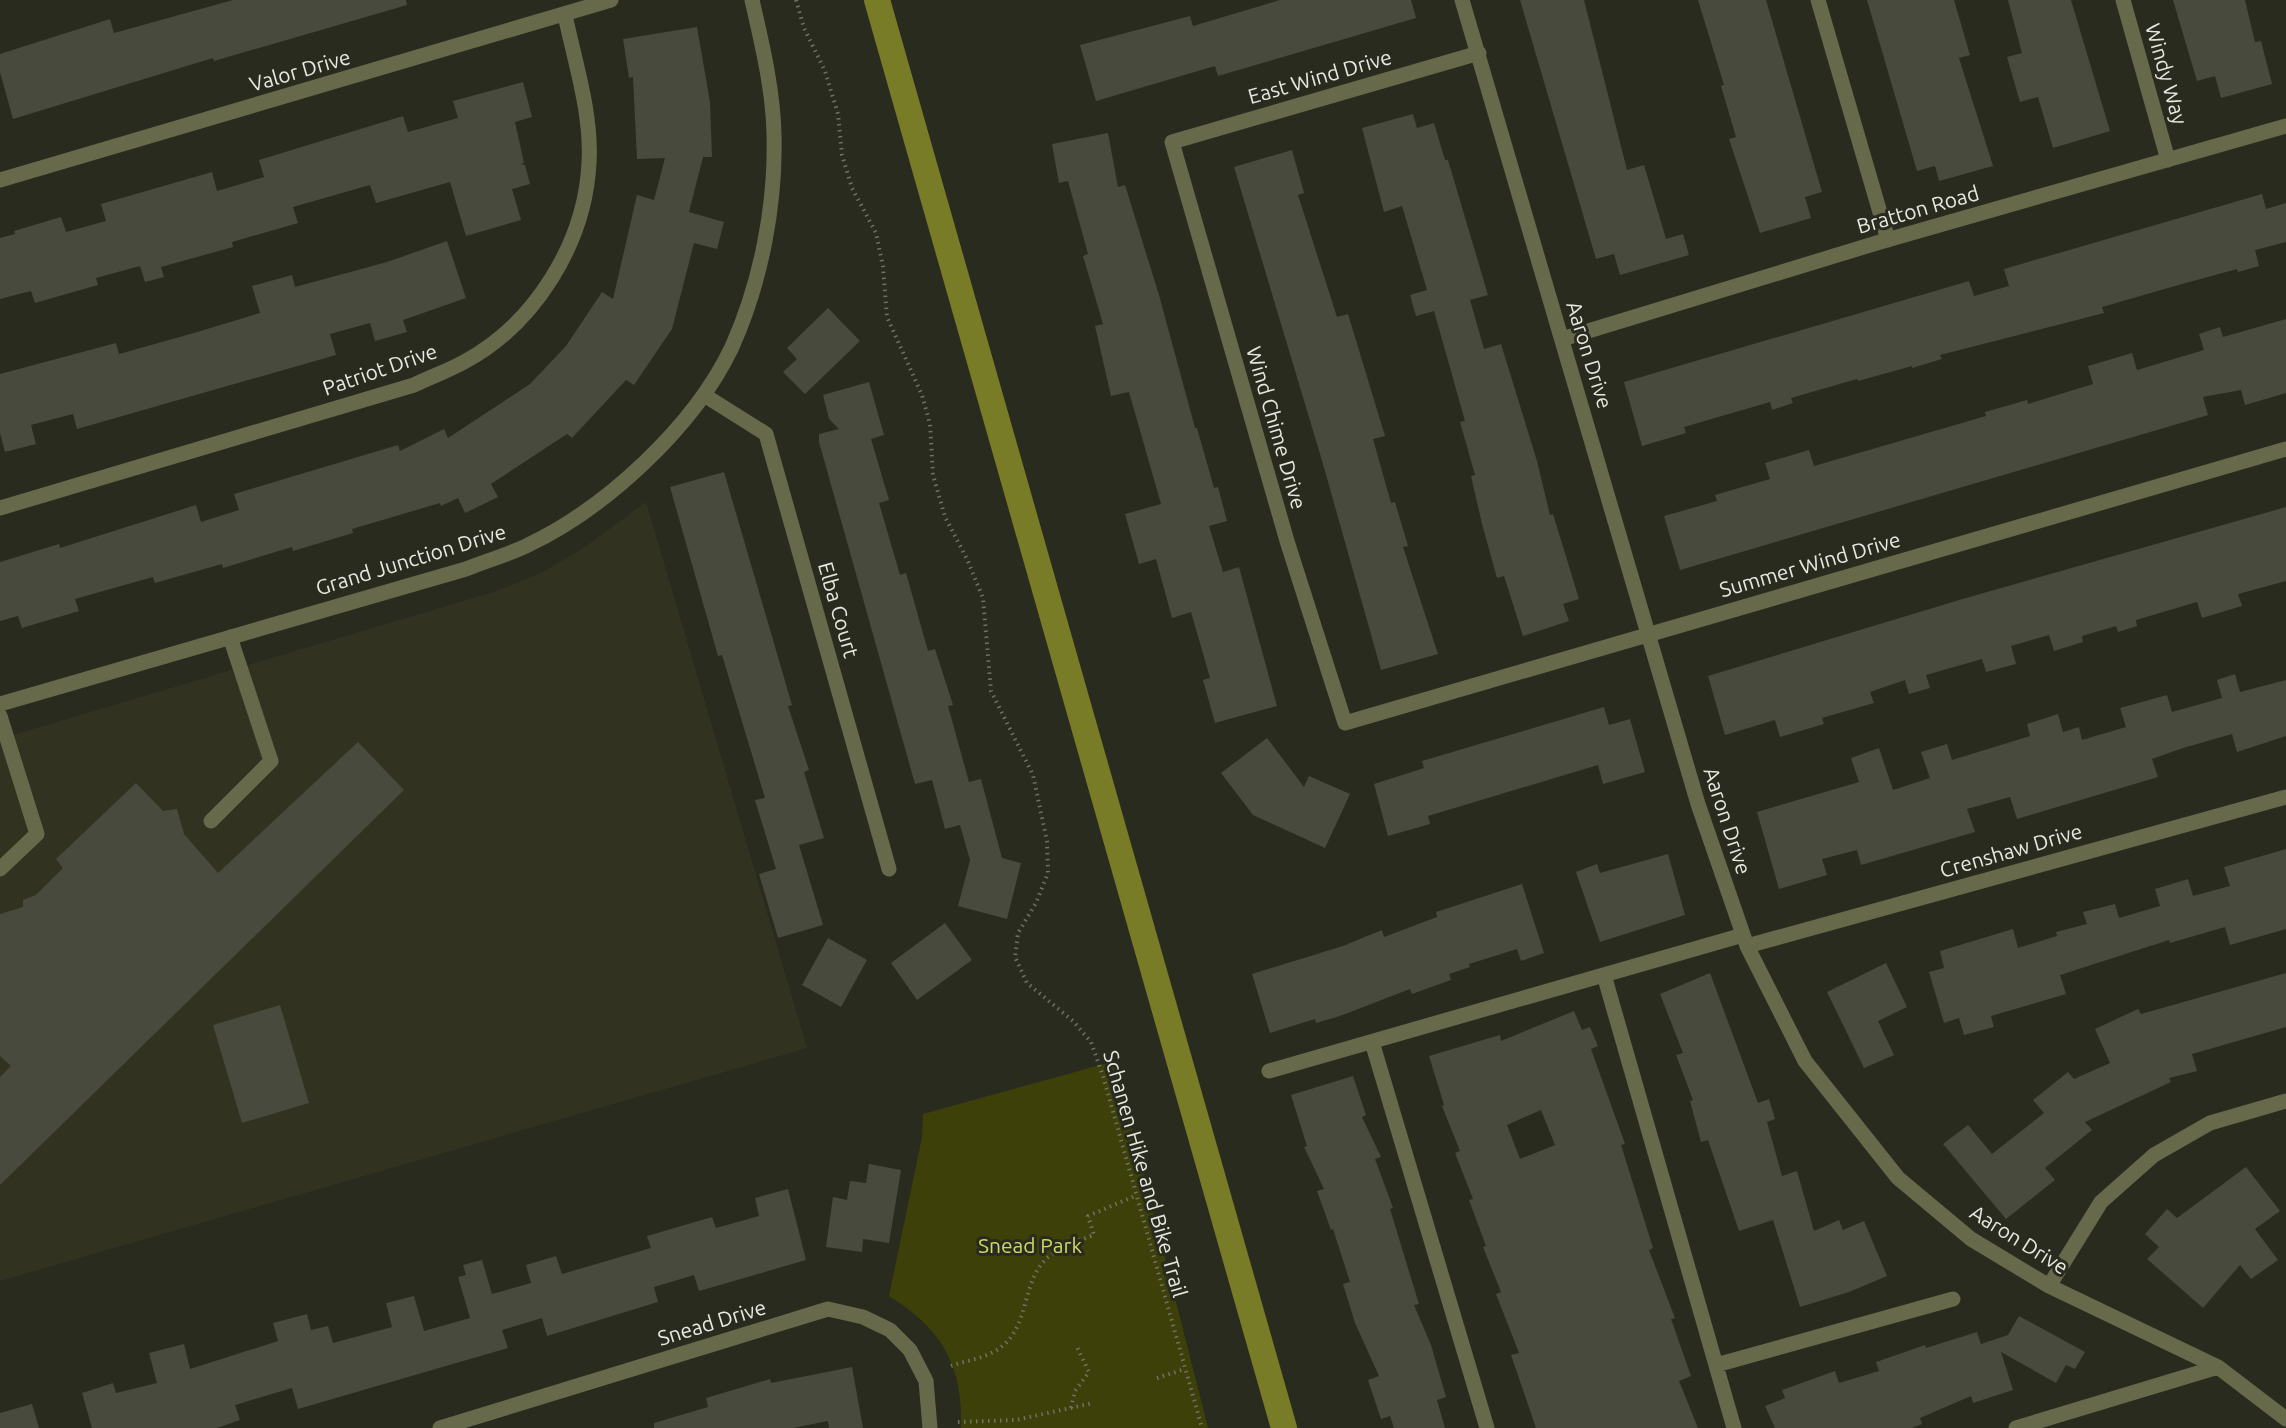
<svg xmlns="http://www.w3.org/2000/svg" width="2286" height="1428" font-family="Ubuntu,sans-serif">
	<rect width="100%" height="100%" fill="#2a2b1f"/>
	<path fill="#313320" d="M 646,502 L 807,1048 L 0,1281 L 0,739 L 497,591 L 545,571 L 585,547 Z"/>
	<path fill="#3d4008" d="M 1115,1061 L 1208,1428 L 961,1428 C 963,1365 942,1329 889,1296 L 922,1137 L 923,1114 Z"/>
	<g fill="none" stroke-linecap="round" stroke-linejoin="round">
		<path stroke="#787c26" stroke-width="26" d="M 877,0 L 1284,1428"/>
	</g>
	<path fill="#484a3d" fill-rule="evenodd" d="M 233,0 L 406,0 L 407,5 L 214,61 L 213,58 L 13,119 L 0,72 L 0,54 L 110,19 L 114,33 Z
		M 1280,0 L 1411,0 L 1416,18 L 1218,76 L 1215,66 L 1096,101 L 1080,45 L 1190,16 L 1193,26 Z
		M 1520,0 L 1584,0 L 1627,170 L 1644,165 L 1666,239 L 1683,234 L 1689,255 L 1620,275 L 1614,254 L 1596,259 Z
		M 1698,0 L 1766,0 L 1822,192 L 1805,197 L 1811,218 L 1760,233 L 1729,139 L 1736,137 L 1721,86 L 1724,85 Z
		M 1867,0 L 1954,0 L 1970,55 L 1959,58 L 1993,166 L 1939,181 L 1935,166 L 1917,171 Z
		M 2008,0 L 2071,0 L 2110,131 L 2053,148 L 2038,97 L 2020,102 L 2007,57 L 2022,53 Z
		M 2173,0 L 2245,0 L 2255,42 L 2261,41 L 2272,84 L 2221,98 L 2215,76 L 2197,81 Z
		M 697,27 L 710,102 L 712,157 L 703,157 L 689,212 L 724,222 L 717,249 L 694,243 L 672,329 L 634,385 L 626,380 L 572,438 L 567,434 L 491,484 L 498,497 L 465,513 L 458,498 L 441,506 L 440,503 L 352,529 L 353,533 L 293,551 L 292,547 L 223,568 L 222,564 L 155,583 L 153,577 L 75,599 L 79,611 L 22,628 L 18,616 L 0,621 L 0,562 L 59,544 L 60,548 L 196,505 L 201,522 L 239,510 L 234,494 L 398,445 L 400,451 L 444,429 L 448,438 L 530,384 L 566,346 L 602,292 L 613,299 L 637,195 L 654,200 L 665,158 L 637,159 L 633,77 L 629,78 L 623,39 Z
		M 523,82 L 532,117 L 515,122 L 524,163 L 520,164 L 525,165 L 530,184 L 512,189 L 521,220 L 466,236 L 450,182 L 376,203 L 370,185 L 293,207 L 298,223 L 232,242 L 233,247 L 161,267 L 164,277 L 145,282 L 140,266 L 96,278 L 98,285 L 35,303 L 31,291 L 0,299 L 0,238 L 15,234 L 14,231 L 61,217 L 66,232 L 106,221 L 101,204 L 212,172 L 217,191 L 264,177 L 259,160 L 403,116 L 408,132 L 458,118 L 453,101 Z
		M 1413,114 L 1417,128 L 1434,123 L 1445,160 L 1448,160 L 1488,295 L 1470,300 L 1484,349 L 1501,344 L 1537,461 L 1550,515 L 1553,514 L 1579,599 L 1563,604 L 1569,621 L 1523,636 L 1504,576 L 1497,578 L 1482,524 L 1471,476 L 1475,475 L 1460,422 L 1465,421 L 1434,311 L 1416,316 L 1410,295 L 1427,290 L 1402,206 L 1384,212 L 1362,128 Z
		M 1108,133 L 1118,187 L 1125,185 L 1159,295 L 1195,428 L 1197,428 L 1214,488 L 1218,487 L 1227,521 L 1209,526 L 1223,572 L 1239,567 L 1277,706 L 1215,723 L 1203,680 L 1210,678 L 1191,612 L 1172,618 L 1156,559 L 1139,564 L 1125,514 L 1161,504 L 1129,392 L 1111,396 L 1095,326 L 1103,324 L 1083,256 L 1088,254 L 1068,181 L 1059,183 L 1052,144 Z
		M 1292,150 L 1304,193 L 1298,195 L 1337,317 L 1348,314 L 1385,436 L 1373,439 L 1391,503 L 1395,502 L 1408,546 L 1403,547 L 1438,654 L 1381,670 L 1323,464 L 1234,167 Z
		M 2262,194 L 2266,209 L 2286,203 L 2286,242 L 2255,250 L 2259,266 L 2238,272 L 2237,269 L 2182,284 L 2102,307 L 2104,313 L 1940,355 L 1942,359 L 1912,368 L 1912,366 L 1858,381 L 1857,379 L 1791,398 L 1793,403 L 1772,410 L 1770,402 L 1684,427 L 1686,433 L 1642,446 L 1624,382 L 1969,281 L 1974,296 L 2009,286 L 2004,269 Z
		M 447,241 L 466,298 L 403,320 L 407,332 L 375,341 L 370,323 L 330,334 L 336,355 L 77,429 L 73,414 L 31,425 L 36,444 L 5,452 L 0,433 L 0,374 L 116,343 L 119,354 L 194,333 L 260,313 L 252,286 L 292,275 L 295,287 L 387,262 Z
		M 828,308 L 860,341 L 805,394 L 783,372 L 797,359 L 787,348 Z
		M 2286,319 L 2286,393 L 2245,405 L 2241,390 L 2203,397 L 2208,415 L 1680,570 L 1664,516 L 1717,501 L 1715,495 L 1770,479 L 1765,463 L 1809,450 L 1814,466 L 1986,416 L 1985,412 L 2027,400 L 2028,404 L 2093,384 L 2088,366 L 2132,353 L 2137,370 L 2204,350 L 2199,334 L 2220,327 L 2223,337 Z
		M 869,382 L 884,435 L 871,439 L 889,500 L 879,503 L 900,575 L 906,573 L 928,651 L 935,649 L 953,705 L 948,706 L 969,782 L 981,779 L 1002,858 L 1021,863 L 1007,919 L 958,906 L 970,860 L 960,825 L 945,829 L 932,780 L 915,784 L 819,442 L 819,434 L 839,429 L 829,419 L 823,395 Z
		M 724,472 L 792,705 L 788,706 L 809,770 L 804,772 L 824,838 L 799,845 L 823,925 L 778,938 L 759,874 L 776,869 L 755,800 L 765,798 L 722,655 L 718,656 L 670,487 Z
		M 2286,507 L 2286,581 L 2238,594 L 2242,606 L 2202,618 L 2197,602 L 2136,620 L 2137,626 L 2118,632 L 2116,626 L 2082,636 L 2083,642 L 2054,651 L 2049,635 L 2011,646 L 2016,664 L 1986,672 L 1982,659 L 1926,675 L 1930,688 L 1909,694 L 1905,680 L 1870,692 L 1874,703 L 1822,718 L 1824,724 L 1780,737 L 1775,720 L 1725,735 L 1708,676 L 1966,598 Z
		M 2235,674 L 2240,692 L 2286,680 L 2286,736 L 2237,752 L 2232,734 L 2183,748 L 2152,759 L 2158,777 L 2017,819 L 2010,797 L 1967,809 L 1975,832 L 1861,865 L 1857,850 L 1822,859 L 1827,875 L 1779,889 L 1757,812 L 1859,782 L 1851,758 L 1879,748 L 1893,790 L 1930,778 L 1921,752 L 1947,744 L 1952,760 L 2030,736 L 2027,724 L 2058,714 L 2063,732 L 2079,727 L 2082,740 L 2126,727 L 2120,708 L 2167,695 L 2172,712 L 2222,698 L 2217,680 Z
		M 1604,707 L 1609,725 L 1630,719 L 1645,772 L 1603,784 L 1598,765 L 1428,816 L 1430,824 L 1388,836 L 1374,784 L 1424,768 L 1422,761 Z
		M 1267,738 L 1304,787 L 1309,776 L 1350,794 L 1325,848 L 1253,815 L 1221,773 Z
		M 358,742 L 404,790 L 0,1185 L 0,1077 L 11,1066 L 0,1056 L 0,914 L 23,907 L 23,900 L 36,895 L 63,868 L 56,859 L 136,783 L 163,811 L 177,809 L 184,834 L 218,873 Z
		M 2286,849 L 2286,929 L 2230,945 L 2225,927 L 2170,943 L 2169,940 L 2060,975 L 2066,994 L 1991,1016 L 1994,1027 L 1964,1035 L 1959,1018 L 1944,1023 L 1929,972 L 1944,968 L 1940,951 L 2013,929 L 2018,948 L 2057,936 L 2056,932 L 2087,924 L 2083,912 L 2115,904 L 2119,918 L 2160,906 L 2155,889 L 2188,879 L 2193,896 L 2230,886 L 2224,867 Z
		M 1668,854 L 1685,915 L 1600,942 L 1576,872 L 1597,864 L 1600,873 Z
		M 1522,884 L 1544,953 L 1521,961 L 1517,949 L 1469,964 L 1470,967 L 1449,974 L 1451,980 L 1412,994 L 1410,989 L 1340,1016 L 1316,1023 L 1315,1019 L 1270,1033 L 1252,974 L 1343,946 L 1382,930 L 1384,937 L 1437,917 L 1436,912 Z
		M 945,923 L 972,960 L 917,1000 L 891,963 Z
		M 828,938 L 867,960 L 841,1007 L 802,985 Z
		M 1886,963 L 1907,1007 L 1878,1021 L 1894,1055 L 1864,1068 L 1827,992 Z
		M 1710,973 L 1758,1103 L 1769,1099 L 1775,1119 L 1767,1122 L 1782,1176 L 1797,1171 L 1814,1231 L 1839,1220 L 1843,1230 L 1864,1221 L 1887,1276 L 1849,1292 L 1800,1307 L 1773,1220 L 1739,1231 L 1708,1140 L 1701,1142 L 1690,1101 L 1693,1100 L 1676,1055 L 1683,1053 L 1660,994 Z
		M 2286,973 L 2286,1027 L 2192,1054 L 2197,1071 L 2169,1078 L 2171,1082 L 2085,1122 L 2092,1130 L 2045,1168 L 2055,1180 L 2006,1219 L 1943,1144 L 1968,1125 L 1992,1154 L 2044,1113 L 2033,1100 L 2068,1072 L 2074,1079 L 2110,1063 L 2095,1029 L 2138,1009 L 2141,1014 Z
		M 280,1005 L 309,1103 L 242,1123 L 213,1025 Z
		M 1574,1011 L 1582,1030 L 1590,1027 L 1598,1046 L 1591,1049 L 1625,1144 L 1621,1145 L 1653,1248 L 1649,1250 L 1675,1318 L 1671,1319 L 1691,1376 L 1679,1381 L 1698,1428 L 1536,1428 L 1511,1355 L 1519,1353 L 1496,1294 L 1501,1292 L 1483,1247 L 1486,1246 L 1469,1200 L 1473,1199 L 1455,1153 L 1460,1151 L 1442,1106 L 1444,1105 L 1429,1056 L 1500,1035 L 1501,1041 ZM 1541,1110 L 1555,1145 L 1520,1159 L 1507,1125 Z
		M 1353,1076 L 1366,1115 L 1362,1117 L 1381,1157 L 1375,1159 L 1393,1208 L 1390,1209 L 1419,1304 L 1414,1305 L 1431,1345 L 1446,1397 L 1437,1400 L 1445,1428 L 1394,1428 L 1390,1416 L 1381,1419 L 1368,1380 L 1379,1376 L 1355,1323 L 1343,1284 L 1350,1282 L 1333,1229 L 1331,1230 L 1317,1191 L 1324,1189 L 1304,1147 L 1307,1146 L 1291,1095 Z
		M 869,1164 L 901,1170 L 889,1243 L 863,1239 L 862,1252 L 826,1247 L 833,1197 L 847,1200 L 850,1181 L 866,1183 Z
		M 2246,1167 L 2280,1211 L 2255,1229 L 2278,1260 L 2251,1279 L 2240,1265 L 2203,1308 L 2147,1259 L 2159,1247 L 2145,1234 L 2167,1209 L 2177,1218 Z
		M 788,1189 L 806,1260 L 699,1291 L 694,1275 L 654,1287 L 658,1302 L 547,1336 L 542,1318 L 502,1330 L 508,1348 L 298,1409 L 292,1388 L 235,1405 L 240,1420 L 217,1428 L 92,1428 L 82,1393 L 113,1383 L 116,1393 L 157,1383 L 149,1353 L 184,1344 L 190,1369 L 278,1341 L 273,1323 L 307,1314 L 311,1330 L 328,1326 L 333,1343 L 392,1327 L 386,1303 L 414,1296 L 424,1331 L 470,1318 L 458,1277 L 466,1275 L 463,1265 L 482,1260 L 492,1294 L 531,1283 L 526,1265 L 556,1256 L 562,1274 L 651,1248 L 647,1236 L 712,1217 L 716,1228 L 759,1216 L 755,1198 Z
		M 2019,1316 L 2085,1352 L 2075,1369 L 2066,1365 L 2056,1383 L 2001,1352 L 2013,1390 L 1973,1403 L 1971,1396 L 1920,1418 L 1922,1424 L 1912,1428 L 1775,1428 L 1765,1406 L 1785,1398 L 1782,1390 L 1835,1371 L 1839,1383 L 1879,1371 L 1876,1362 L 1925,1345 L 1926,1348 L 1977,1332 L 1981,1344 L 2008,1335 Z
		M 852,1367 L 863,1428 L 829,1428 L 828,1421 L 793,1428 L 654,1428 L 654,1423 L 708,1407 L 706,1398 L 770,1379 L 771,1383 Z
		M 32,1404 L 39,1428 L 0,1428 L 0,1413 Z"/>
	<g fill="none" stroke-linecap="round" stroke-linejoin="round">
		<path stroke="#707166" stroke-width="4" stroke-dasharray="1.5 4.5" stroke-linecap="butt" d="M 796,0 L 804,28 L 825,71 L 838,114 L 842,155 L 852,188 L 876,233 L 883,267 L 887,317 L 922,395 L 930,424 L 933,475 L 945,517 L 967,559 L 983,598 L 991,691 L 1033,775 L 1047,841 L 1048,873 L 1036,903 L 1018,933 L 1015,957 L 1027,983 L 1073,1021 L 1091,1042 L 1103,1076 L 1202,1428
			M 951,1366 C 964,1361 982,1359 995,1351 C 1032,1330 1019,1283 1048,1257 C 1060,1246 1078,1241 1094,1235 L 1088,1216 L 1135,1196
			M 1157,1378 L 1185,1369
			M 1071,1408 L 1075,1391 L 1089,1372 L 1076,1345
			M 958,1422 L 1016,1420 L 1093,1403"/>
		<path stroke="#676a4a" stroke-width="15" d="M 1462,0 L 1698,804 L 1747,946 L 1805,1061 L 1898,1178 L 1971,1239 L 2049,1286 L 2218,1367 L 2286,1419
			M 1818,0 L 1888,240
			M 2123,0 L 2168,160
			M 1479,53 L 1172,142 L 1287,541 L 1345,723 L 2286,449
			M 0,180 L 611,0
			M 1562,339 L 1880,242 L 2286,126
			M 704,395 L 766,434 L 889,869
			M 0,508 L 414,385 C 430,377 448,371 464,362 C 535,324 585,243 589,163 C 592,114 575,63 565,15
			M 0,704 L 466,569 C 486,561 507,555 526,546 C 605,509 694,427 732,347 C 761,282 776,205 774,134 C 773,89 762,44 752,0
			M 0,716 L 37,834 L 0,869
			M 211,821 L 271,761 L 230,637
			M 1747,946 L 2286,797
			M 1604,975 L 1734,1428
			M 1372,1042 L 1487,1428
			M 1269,1071 L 1743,935
			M 2049,1286 L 2101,1202 L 2154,1155 L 2210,1123 L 2286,1101
			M 1716,1365 L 1953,1299
			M 440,1428 L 828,1309 L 863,1317 L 890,1330 L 910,1350 L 926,1381 L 930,1428
			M 2016,1428 L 2218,1367"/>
	</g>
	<g text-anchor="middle" stroke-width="6" stroke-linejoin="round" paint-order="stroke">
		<g font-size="21" fill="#e7e8e0" stroke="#2a2b1f">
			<text transform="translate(300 71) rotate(-16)" y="7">Valor Drive</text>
			<text transform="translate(2166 74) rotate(74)" y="7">Windy Way</text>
			<text transform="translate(1320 77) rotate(-16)" y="7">East Wind Drive</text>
			<text transform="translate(1918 210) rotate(-16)" y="7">Bratton Road</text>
			<text transform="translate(1589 355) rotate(73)" y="7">Aaron Drive</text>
			<text transform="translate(380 370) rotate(-19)" y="7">Patriot Drive</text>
			<text transform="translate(1276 428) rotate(74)" y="7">Wind Chime Drive</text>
			<text transform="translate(411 560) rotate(-17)" y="7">Grand Junction Drive</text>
			<text transform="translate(1810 565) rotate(-16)" y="7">Summer Wind Drive</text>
			<text transform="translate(838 610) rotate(74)" y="7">Elba Court</text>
			<text transform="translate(1727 821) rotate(72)" y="7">Aaron Drive</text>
			<text transform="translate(2011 851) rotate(-16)" y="7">Crenshaw Drive</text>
			<text transform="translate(1145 1174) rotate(74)" y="7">Schanen Hike and Bike Trail</text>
			<text transform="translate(2019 1240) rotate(32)" y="7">Aaron Drive</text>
			<text transform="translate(712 1323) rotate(-17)" y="7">Snead Drive</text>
		</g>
		<g font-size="21" fill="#d1d867" stroke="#2a2b1f">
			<text x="1030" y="1253">Snead Park</text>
		</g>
	</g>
</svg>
